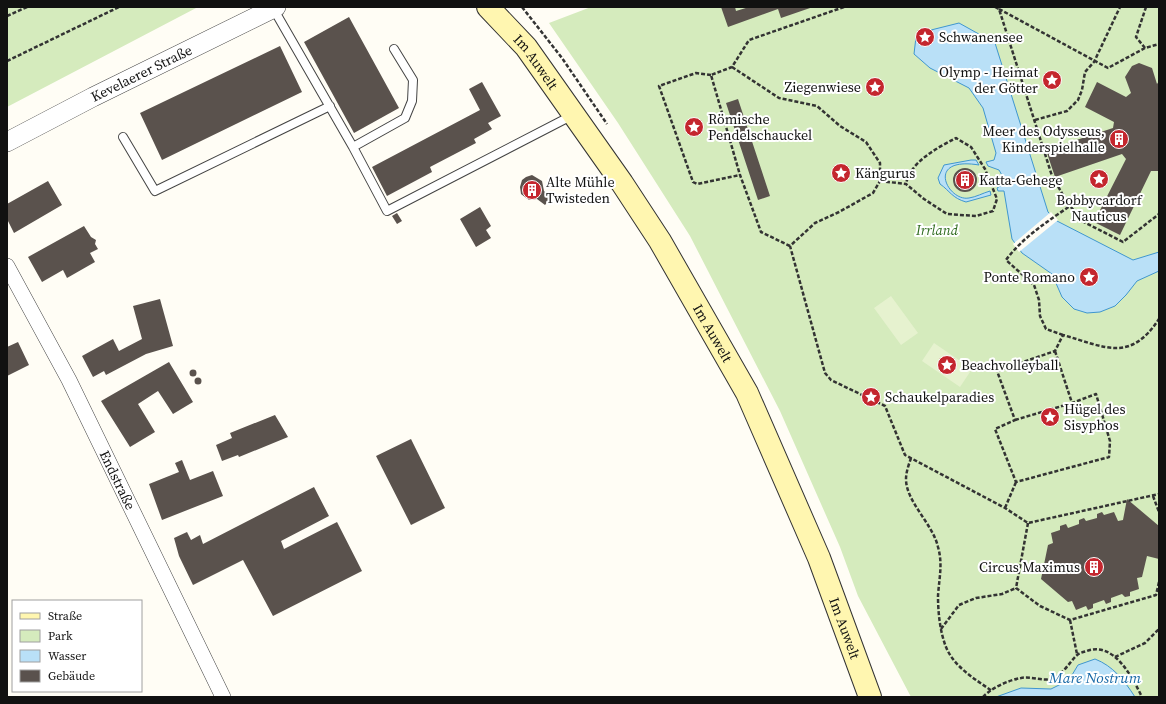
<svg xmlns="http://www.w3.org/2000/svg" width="1166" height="704" font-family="'Source Serif 4',serif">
	<rect width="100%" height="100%" fill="#fffdf5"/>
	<path fill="#d5ebbd" d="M 7,7 L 198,7 L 7,107 Z
		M 591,7 L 1159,7 L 1159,697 L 911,697 L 858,596 L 840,547 L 780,411 L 690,236 L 618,123 L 549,23 Z"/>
	<path fill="#e6f2cf" d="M 891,296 L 918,333 L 901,345 L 874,308 Z
		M 934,343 L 972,369 L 960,387 L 922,361 Z"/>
	<path fill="#b9e0f7" stroke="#3f96cf" d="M 959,23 L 995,43 L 1048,212 L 1057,221 L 1133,260 L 1159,252 L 1159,271 L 1137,281 L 1126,295 L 1115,306 L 1100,312 L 1087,313 L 1074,309 L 1062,297 L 1052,274 L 1022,253 L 1012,239 L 1004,191 L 998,191 L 997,188 L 1002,185 L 1003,177 L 999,170 L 988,166 L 986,162 L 994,160 L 996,153 L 983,108 L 969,88 L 930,68 L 914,54 L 916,37 L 931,30 Z
		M 971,160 L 976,160 L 979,165 C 924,156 948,202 969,198 C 976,197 983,193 990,191 L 991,195 L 966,202 C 952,198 950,191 940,184 L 938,178 L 944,165 Z
		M 1095,659 C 1113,666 1124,680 1135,697 L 996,697 L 1021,688 L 1051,689 L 1063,683 L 1072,675 L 1078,665 Z"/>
	<path fill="#fffdf5" d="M 1051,212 L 1058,220 L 1019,252 L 1013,244 Z"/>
	<path fill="#5a524d" d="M 721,7 L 735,7 L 736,11 L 749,7 L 813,7 L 781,18 L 778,9 L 728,27 Z
		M 349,17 L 399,108 L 354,133 L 304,42 Z
		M 280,46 L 302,92 L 162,160 L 140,113 Z
		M 1139,63 L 1152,68 L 1157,84 L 1159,81 L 1159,171 L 1151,171 L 1120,235 L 1094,222 L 1126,159 L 1122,154 L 1055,177 L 1046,150 L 1113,128 L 1114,122 L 1085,107 L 1097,82 L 1126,97 L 1131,93 L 1125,77 L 1132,66 Z
		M 482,82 L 501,116 L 488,123 L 492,129 L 474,139 L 476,143 L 430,167 L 432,172 L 387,196 L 372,167 L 480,110 L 469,89 Z
		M 738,99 L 770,196 L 758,200 L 726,103 Z
		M953 180a12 12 0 1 1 24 0a12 12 0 1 1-24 0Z
		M 532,175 L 542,181 L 544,191 L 551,198 L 545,205 L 537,199 L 529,200 L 521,194 L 520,187 L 522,180 L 526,177 Z
		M 48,181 L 62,205 L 14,233 L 7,219 L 7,204 Z
		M 480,207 L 491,226 L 486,230 L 491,238 L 476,247 L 460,219 Z
		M 397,213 L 402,221 L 397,224 L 392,216 Z
		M 84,226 L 91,237 L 96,240 L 95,244 L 98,249 L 90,253 L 95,262 L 67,278 L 63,270 L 42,282 L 28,257 Z
		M 160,299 L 173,346 L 146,354 L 106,375 L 104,371 L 93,377 L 82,356 L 113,339 L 119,351 L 142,339 L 133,306 Z
		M 18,342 L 29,365 L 7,376 L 7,347 Z
		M 169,362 L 193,402 L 173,414 L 158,391 L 138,404 L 155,432 L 130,447 L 101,401 Z
		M189.5 373a3.5 3.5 0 1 1 7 0a3.5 3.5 0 1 1-7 0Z
		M194.5 381a3.5 3.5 0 1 1 7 0a3.5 3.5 0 1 1-7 0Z
		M 275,415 L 288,437 L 239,457 L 238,455 L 222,461 L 216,445 L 232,438 L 230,433 Z
		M 411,439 L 445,508 L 411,525 L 376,456 Z
		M 182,460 L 190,480 L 213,471 L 223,496 L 162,520 L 149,484 L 179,472 L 175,463 Z
		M 314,487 L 329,516 L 281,541 L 284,549 L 337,522 L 362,571 L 273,616 L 243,560 L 193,585 L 179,556 L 174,538 L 187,532 L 191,540 L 200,535 L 203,544 Z
		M 1127,499 L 1159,526 L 1159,559 L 1147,556 L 1142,577 L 1137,578 L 1139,589 L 1130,592 L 1130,596 L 1125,597 L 1122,594 L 1111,598 L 1111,602 L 1106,604 L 1104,600 L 1093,604 L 1093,608 L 1088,610 L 1086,606 L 1076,610 L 1072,601 L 1068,602 L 1041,579 L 1048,545 L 1053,543 L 1051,533 L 1060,530 L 1060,526 L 1066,524 L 1068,528 L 1079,524 L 1079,520 L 1084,518 L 1086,521 L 1097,518 L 1097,514 L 1102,512 L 1104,515 L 1114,512 L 1118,521 L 1123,520 Z"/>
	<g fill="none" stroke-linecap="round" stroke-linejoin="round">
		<defs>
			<path id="service" d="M 273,8 L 353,147 L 387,211 L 573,115
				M 123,137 L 155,191 L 330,106
				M 353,147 L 405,118 L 412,101 L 413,80 L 394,49"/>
			<g id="minor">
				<path id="s1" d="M 7,266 L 69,380 L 223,697"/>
			</g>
			<g id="tertiary">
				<path id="s2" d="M 7,142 L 93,97 L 276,7"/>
			</g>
			<g id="secondary">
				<path id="s3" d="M 488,7 L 526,47 L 622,183 L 660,241 L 747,393 L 819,558 L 870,697"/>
			</g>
		</defs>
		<use href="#service" stroke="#444" stroke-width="10"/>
		<use href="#minor" stroke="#444" stroke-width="16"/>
		<use href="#tertiary" stroke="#444" stroke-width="20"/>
		<use href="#secondary" stroke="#333" stroke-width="24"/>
		<path stroke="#333" stroke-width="2.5" stroke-dasharray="4 2" stroke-linecap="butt" d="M 522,7 L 562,58 L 607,124
			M 995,7 L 999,9 L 1052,176 L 1067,202 L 1082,221 L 1123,242 L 1159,214
			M 999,9 L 1108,68 L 1145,48 L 1159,44
			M 7,16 L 27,7
			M 1145,48 L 1136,37 L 1146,7
			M 7,61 L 119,7
			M 732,67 L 779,98 L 817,106 L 840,126 L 866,142 L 880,163 L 880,181 L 873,193 L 839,212 L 815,223 L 790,246 L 825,373 L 831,380 L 885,406 L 905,455 L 1005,508 L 1028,523 L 1159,494
			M 711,75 L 696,73 L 659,86 L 693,182 L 697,184 L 740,175
			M 1035,120 L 1067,111 L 1078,100 L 1082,90 L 1085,72 L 1094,62 L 1120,7
			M 880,181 L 906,184 L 924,199 L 947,214 L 976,216 L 993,211 L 997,199 L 985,169 L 971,147 L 956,138 C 937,148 910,162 906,184
			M 790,246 L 761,232 L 740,175 L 711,75 L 732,67 L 749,40 L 844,7
			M 1063,335 L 1046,329 L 1040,316 L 1039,300 L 1034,285 L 1006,260 C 1022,238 1048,221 1070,206
			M 1055,351 L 1072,403 L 1096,394 L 1110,441 L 1109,457 L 1016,482 L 995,429 L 1015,420 L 997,371 L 1055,351 L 1063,335 C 1105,347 1130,363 1159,319
			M 1015,420 L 1072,403
			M 911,458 C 909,464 906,472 906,479 C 906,502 933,524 938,547 C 943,564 939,579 938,596 C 938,612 940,632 946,647 C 954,667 975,679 992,691
			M 1153,496 L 1159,512
			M 1005,508 L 1016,482
			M 1028,523 L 1016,588 L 1040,606 L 1070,620 L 1156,595 L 1159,582
			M 1070,620 L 1077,654
			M 941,629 L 959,605 L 976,598 L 1002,594 L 1016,588
			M 1115,657 L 1145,643 L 1159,629
			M 983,697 C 991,688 1009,680 1021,678 C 1031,676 1042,681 1051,679 C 1062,676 1069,663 1076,656 C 1079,653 1083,652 1087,651 C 1114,641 1132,677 1142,697"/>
		<use href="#service" stroke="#fff" stroke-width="8"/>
		<use href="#minor" stroke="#fff" stroke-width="15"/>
		<use href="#tertiary" stroke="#fff" stroke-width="19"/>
		<use href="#secondary" stroke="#fff6b0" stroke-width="22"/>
	</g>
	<defs>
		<symbol id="sight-disc" viewBox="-11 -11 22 22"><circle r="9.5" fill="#c4262e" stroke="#fff"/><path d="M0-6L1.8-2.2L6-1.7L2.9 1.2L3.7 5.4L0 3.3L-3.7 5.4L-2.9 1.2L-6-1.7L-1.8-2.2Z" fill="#fff"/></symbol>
		<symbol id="building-disc" viewBox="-11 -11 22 22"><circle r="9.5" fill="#c4262e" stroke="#fff"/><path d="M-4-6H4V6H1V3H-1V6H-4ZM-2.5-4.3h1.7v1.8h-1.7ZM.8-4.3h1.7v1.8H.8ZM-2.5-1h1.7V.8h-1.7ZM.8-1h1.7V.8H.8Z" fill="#fff"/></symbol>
	</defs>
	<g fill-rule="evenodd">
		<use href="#sight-disc" x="914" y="26" width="22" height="22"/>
		<use href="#sight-disc" x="1041" y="69" width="22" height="22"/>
		<use href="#sight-disc" x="864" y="76" width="22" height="22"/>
		<use href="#sight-disc" x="683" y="116" width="22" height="22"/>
		<use href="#building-disc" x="1108" y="128" width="22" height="22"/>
		<use href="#sight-disc" x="830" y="162" width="22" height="22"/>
		<use href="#sight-disc" x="1088" y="168" width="22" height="22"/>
		<use href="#building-disc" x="954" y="169" width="22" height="22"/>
		<use href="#building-disc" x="521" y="179" width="22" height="22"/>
		<use href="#sight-disc" x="1078" y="266" width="22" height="22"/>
		<use href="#sight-disc" x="936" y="354" width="22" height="22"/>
		<use href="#sight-disc" x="860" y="386" width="22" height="22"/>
		<use href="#sight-disc" x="1039" y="406" width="22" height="22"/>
		<use href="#building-disc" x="1083" y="556" width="22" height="22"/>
	</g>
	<g text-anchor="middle" stroke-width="4" stroke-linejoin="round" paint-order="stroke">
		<g font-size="14" fill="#111" stroke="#fff" text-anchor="start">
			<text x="939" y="42">Schwanensee</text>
			<text x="1038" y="77" text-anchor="end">Olymp - Heimat<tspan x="1038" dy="16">der Götter</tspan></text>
			<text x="861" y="92" text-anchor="end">Ziegenwiese</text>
			<text x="708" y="124">Römische<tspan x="708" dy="16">Pendelschauckel</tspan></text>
			<text x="1105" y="136" text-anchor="end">Meer des Odysseus,<tspan x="1105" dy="16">Kinderspielhalle</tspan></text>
			<text x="855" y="178">Kängurus</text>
			<text x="979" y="185">Katta-Gehege</text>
			<text x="546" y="187">Alte Mühle<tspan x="546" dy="16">Twisteden</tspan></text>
			<text x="1099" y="205" text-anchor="middle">Bobbycardorf<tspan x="1099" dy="16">Nauticus</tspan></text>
			<text x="1075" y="282" text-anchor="end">Ponte Romano</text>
			<text x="961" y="370">Beachvolleyball</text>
			<text x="885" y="402">Schaukelparadies</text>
			<text x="1064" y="414">Hügel des<tspan x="1064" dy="16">Sisyphos</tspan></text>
			<text x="1080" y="572" text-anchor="end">Circus Maximus</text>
		</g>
		<g font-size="14" fill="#111" stroke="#fff">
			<text dy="5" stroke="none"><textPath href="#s3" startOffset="73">Im Auwelt</textPath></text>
			<text dy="5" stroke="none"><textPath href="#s2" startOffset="151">Kevelaerer Straße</textPath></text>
			<text dy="5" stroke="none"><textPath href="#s3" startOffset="397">Im Auwelt</textPath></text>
			<text dy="5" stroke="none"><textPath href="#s1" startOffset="241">Endstraße</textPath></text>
			<text dy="5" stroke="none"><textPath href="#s3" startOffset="721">Im Auwelt</textPath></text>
		</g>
		<g font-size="14" font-style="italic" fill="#2f6b1f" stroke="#fff">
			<text x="937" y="235">Irrland</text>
		</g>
		<g font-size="15" font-style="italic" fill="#1768a6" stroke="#fff">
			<text x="1095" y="683">Mare Nostrum</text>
		</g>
	</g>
	<rect width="1166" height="704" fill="none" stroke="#111111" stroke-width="16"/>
	<rect x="12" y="600" width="130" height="92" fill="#ffffff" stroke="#a0a0a0"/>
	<rect x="20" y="613" width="20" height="6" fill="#fff6b0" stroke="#a0a0a0"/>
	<text x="48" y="620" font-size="12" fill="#111111">Straße</text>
	<rect x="20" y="630" width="20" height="12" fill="#d5ebbd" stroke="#a0a0a0"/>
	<text x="48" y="640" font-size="12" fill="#111111">Park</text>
	<rect x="20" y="650" width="20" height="12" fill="#b9e0f7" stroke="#a0a0a0"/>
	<text x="48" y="660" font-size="12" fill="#111111">Wasser</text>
	<rect x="20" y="670" width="20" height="12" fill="#5a524d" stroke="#a0a0a0"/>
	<text x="48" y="680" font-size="12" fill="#111111">Gebäude</text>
</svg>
